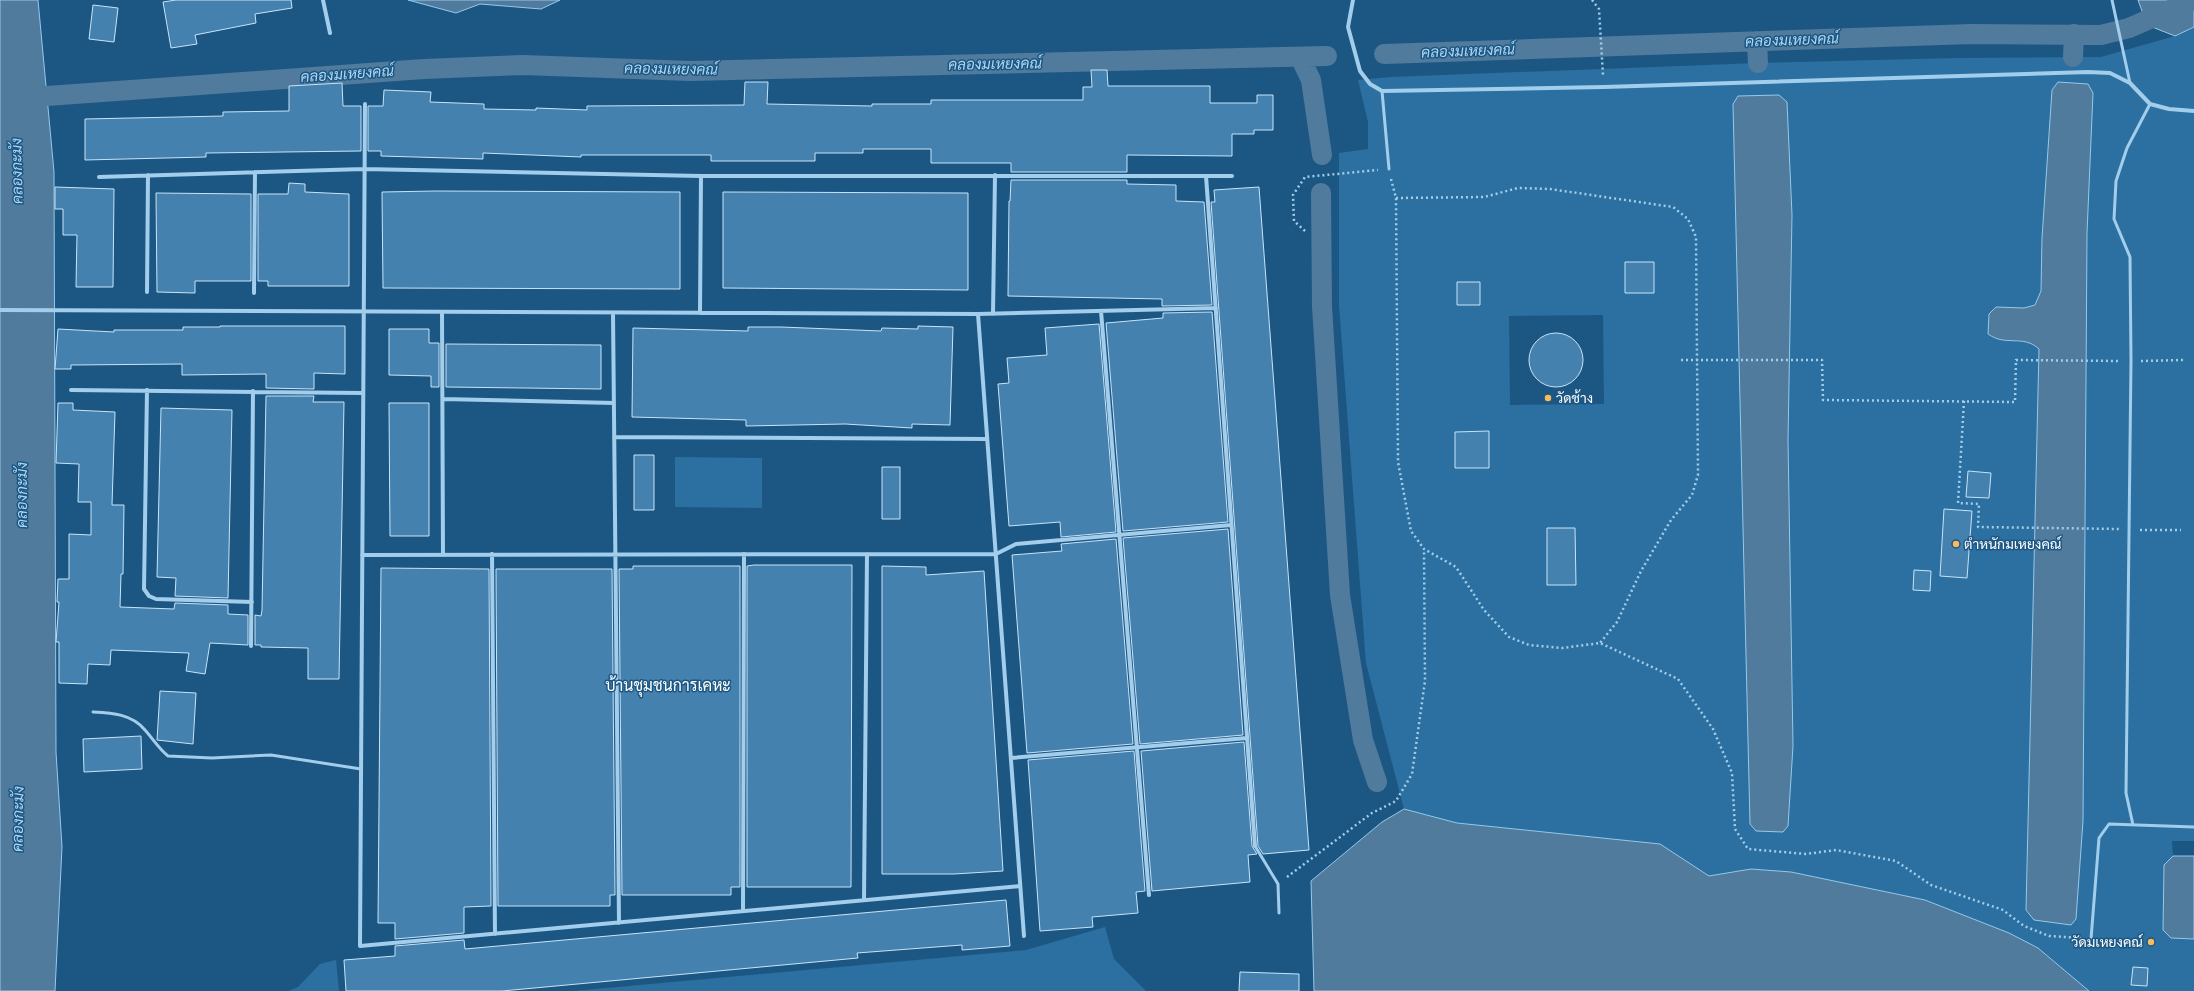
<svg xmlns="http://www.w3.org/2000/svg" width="2194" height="991" font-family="'Roboto Condensed',Sarabun,sans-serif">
	<rect width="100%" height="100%" fill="#1c5784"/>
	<path fill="#2b70a1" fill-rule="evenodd" d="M 2194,27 L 2194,841 L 2172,841 L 2173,856 L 2164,865 L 2163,930 L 2171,938 L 2194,939 L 2194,991 L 2089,991 L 2038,948 L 2009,933 L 1925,900 L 1791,872 L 1751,869 L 1709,876 L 1660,844 L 1457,823 L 1404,809 L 1366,663 L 1339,305 L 1339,153 L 1368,149 L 1368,122 L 1358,80 L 1391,77 L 1758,63 L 1956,58 L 2101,57 L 2175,36 ZM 1603,315 L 1604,404 L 1510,405 L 1509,316 Z
		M 675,457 L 762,458 L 762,508 L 675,507 Z
		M 1105,927 L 1114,959 L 1146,991 L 573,991 L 1026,950 Z
		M 336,960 L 339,991 L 288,991 L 298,987 L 320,964 Z"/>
	<path fill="#507b9c" stroke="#95c9ed" d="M 0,0 L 38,0 L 54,172 L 56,752 L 62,847 L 55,991 L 0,991 Z
		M 408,0 L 560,0 L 541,9 L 480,4 L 456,13 Z
		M 2138,0 L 2194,0 L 2194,27 L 2175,36 L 2147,25 Z
		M 2058,82 L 2088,84 L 2093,93 L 2087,233 L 2083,821 L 2076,919 L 2071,925 L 2034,920 L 2026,910 L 2039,349 C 2023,334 2006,347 1988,334 L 1989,314 L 1996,307 L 2024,308 L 2035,305 L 2041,291 L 2042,238 L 2052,90 Z
		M 1779,95 L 1787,102 L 1792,215 L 1788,440 L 1793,746 L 1788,826 L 1783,832 L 1756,831 L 1750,824 L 1733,104 L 1738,96 Z
		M 1404,809 L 1457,823 L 1660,844 L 1709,876 L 1751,869 L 1791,872 L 1925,900 L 2009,933 L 2038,948 L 2089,991 L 1314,991 L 1311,881 L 1382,822 Z
		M 2173,856 L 2194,856 L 2194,939 L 2171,938 L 2163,930 L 2164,865 Z"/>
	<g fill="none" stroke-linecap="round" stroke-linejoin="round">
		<path stroke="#507b9c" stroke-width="20" d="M 1757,41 L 1758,63
			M 1384,54 L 1972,34 L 2101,35 L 2129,28 L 2193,0
			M 1300,57 L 1311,80 L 1322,155
			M 2073,57 L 2074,34
			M 19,98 L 424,69 L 523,65 L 690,71 L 1327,56
			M 1321,193 L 1322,306 L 1340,595 L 1363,740 L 1377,782"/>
	</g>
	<path fill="#4481ae" stroke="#c7e4f8" d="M 176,0 L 291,0 L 292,8 L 255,14 L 256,23 L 195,35 L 197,44 L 171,48 L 163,2 Z
		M 93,5 L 118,8 L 114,42 L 89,39 Z
		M 1091,70 L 1107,70 L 1108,86 L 1210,86 L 1210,103 L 1257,103 L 1257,95 L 1273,95 L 1273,130 L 1254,130 L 1254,134 L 1232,134 L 1232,156 L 1127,155 L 1127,172 L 1011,172 L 1011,163 L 931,163 L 931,149 L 863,149 L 863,153 L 815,153 L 815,161 L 711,161 L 711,155 L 581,155 L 581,157 L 483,153 L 483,159 L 381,156 L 381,151 L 368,151 L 368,106 L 383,106 L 384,90 L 431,92 L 430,102 L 484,104 L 484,109 L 536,110 L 536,108 L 587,110 L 587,106 L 744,105 L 745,82 L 768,82 L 767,104 L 872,106 L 872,104 L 931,104 L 931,100 L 1083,100 L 1083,87 L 1092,87 Z
		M 342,83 L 343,106 L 361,106 L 361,151 L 206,153 L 206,157 L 85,160 L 85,119 L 223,116 L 223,112 L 289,111 L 289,86 Z
		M 1011,180 L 1127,180 L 1127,184 L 1176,185 L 1176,201 L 1204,202 L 1212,305 L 1162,306 L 1162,299 L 1008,296 L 1009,201 L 1010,201 Z
		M 289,183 L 305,184 L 305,192 L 349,194 L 349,286 L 268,286 L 268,281 L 258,281 L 258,194 L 288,194 Z
		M 55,187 L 114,189 L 113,287 L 76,287 L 77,235 L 63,235 L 63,209 L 55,209 Z
		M 1259,187 L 1309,850 L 1263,854 L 1258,846 L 1211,202 L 1215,202 L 1214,190 Z
		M 435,191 L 680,192 L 680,289 L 383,288 L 382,192 Z
		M 723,192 L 968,193 L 968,290 L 723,288 Z
		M 156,193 L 251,194 L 251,281 L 195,281 L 195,293 L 157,292 Z
		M 1625,262 L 1654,262 L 1654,293 L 1625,293 Z
		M 1457,282 L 1480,282 L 1480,305 L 1457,305 Z
		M 1212,312 L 1228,522 L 1123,531 L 1106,323 L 1163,318 L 1163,313 Z
		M 1099,324 L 1116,532 L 1061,537 L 1060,522 L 1009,526 L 998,384 L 1009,383 L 1007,358 L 1047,355 L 1045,328 Z
		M 220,326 L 345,326 L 345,374 L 314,373 L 314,389 L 266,388 L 266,374 L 182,375 L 182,364 L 71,365 L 71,369 L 55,369 L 58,329 L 114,332 L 114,330 L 183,330 L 183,327 L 220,327 Z
		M 918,326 L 953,327 L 950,425 L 912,424 L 912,428 L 845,424 L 746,426 L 746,420 L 632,417 L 633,328 L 748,331 L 748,327 L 781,327 L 881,331 L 882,328 L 918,329 Z
		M 389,329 L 429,329 L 429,343 L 439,343 L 439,387 L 431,387 L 431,376 L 389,375 Z
		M1529 360a27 27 0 1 1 54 0a27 27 0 1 1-54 0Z
		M 446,344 L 601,345 L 601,389 L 446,387 Z
		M 266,396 L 314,396 L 313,402 L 344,402 L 339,679 L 308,679 L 308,648 L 261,647 L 261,645 L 255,645 L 255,615 L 261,616 L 262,610 Z
		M 58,403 L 73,403 L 73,410 L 115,412 L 112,505 L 124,505 L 123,574 L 121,574 L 120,607 L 174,609 L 175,603 L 228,605 L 228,614 L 248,615 L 248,645 L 210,643 L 205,674 L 186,671 L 189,653 L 111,650 L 110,665 L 88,664 L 87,684 L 59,683 L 59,642 L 56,642 L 59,602 L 57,602 L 58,579 L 69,579 L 69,534 L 91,535 L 91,502 L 78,502 L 79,464 L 56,463 Z
		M 389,403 L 429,403 L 429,536 L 390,536 Z
		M 161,408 L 232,410 L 228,598 L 175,596 L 176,578 L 157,577 Z
		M 1489,431 L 1489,468 L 1455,468 L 1455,432 Z
		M 634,455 L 654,455 L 654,510 L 634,510 Z
		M 882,467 L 900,467 L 900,519 L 882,519 Z
		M 1968,471 L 1991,473 L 1989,498 L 1966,497 Z
		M 1944,509 L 1972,511 L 1967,578 L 1940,576 Z
		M 1547,528 L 1575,528 L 1576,585 L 1547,585 Z
		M 1228,529 L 1243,735 L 1140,744 L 1123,538 Z
		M 1116,539 L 1133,744 L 1027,753 L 1012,555 L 1062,551 L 1061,544 Z
		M 754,565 L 852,565 L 851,887 L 747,887 L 747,566 Z
		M 633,566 L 740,566 L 740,887 L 731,887 L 731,895 L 622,895 L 619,569 L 633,569 Z
		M 882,566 L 926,567 L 926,575 L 984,571 L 1003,871 L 954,874 L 882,874 Z
		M 381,568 L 489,569 L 491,906 L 464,907 L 464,933 L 395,939 L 395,923 L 378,923 Z
		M 496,569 L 612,569 L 615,895 L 610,895 L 610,906 L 498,906 Z
		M 1914,570 L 1931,571 L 1930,591 L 1913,590 Z
		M 160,691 L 196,693 L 193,744 L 157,740 Z
		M 141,736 L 142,769 L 84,772 L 83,739 Z
		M 1244,742 L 1252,846 L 1257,854 L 1248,855 L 1250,882 L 1152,891 L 1141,751 Z
		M 1134,751 L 1145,891 L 1136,892 L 1138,913 L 1092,917 L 1093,927 L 1040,931 L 1028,760 Z
		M 1006,900 L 1010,946 L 962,950 L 962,945 L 857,953 L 858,958 L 502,991 L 346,991 L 344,960 L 395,956 L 395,946 L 464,940 L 465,949 Z
		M 2133,967 L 2148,968 L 2147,986 L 2131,985 Z
		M 1240,972 L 1299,974 L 1299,991 L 1239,991 Z"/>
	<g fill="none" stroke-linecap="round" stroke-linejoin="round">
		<path stroke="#a2cdeb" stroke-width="2.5" stroke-dasharray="2 3" stroke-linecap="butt" d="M 1592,0 L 1599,9 L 1603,75
			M 1391,179 L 1396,198 L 1398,462 L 1411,531 L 1424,549 L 1456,567 L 1484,610 L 1509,637 L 1529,645 L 1562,648 L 1600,643 L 1678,679 L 1713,729 L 1732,773 L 1735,829 L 1748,849 L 1806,854 L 1836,850 L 1896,861 L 1931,885 L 2003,910 L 2024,926 L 2049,936 L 2081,938
			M 1396,198 L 1484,197 L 1518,188 L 1550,189 L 1673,207 L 1688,219 L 1696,237 L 1698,475 L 1692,495 L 1671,520 L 1641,571 L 1617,622 L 1600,643
			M 1305,231 L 1294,221 L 1293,195 L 1305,177 L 1378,170
			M 1681,360 L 1822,360 L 1823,400 L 2015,402 L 2016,360 L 2120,361
			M 2141,361 L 2183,360
			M 1964,401 L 1958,503 L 1979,504 L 1978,527 L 2119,529
			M 2140,530 L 2181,530
			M 1287,877 L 1372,813 L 1396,801 L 1412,774 L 1425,681 L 1424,550"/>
		<path stroke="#a2cdeb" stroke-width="3" d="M 2112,0 L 2130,83
			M 1382,91 L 1389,169
			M 93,712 C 112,713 132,714 145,730 C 153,739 159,749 168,756 L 212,758 L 271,755 L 361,769
			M 2133,825 L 2126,793 L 2131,361 L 2130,257 L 2114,219 L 2116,181 L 2127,148 L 2150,104
			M 1255,846 L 1278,884 L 1279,913
			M 2091,939 L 2099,838 L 2109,824 L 2194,827"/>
		<path stroke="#a2cdeb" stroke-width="4" d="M 323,0 L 330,33
			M 1353,0 L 1348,27 L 1360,71 L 1370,84 L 1382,91 L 1604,87 L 2088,72 L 2110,73 L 2130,83 L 2150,104 L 2169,109 L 2194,111
			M 365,104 L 360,946 L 1020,886
			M 1206,176 L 1255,846
			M 99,177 L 364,169 L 701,176 L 1232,176
			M 147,292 L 148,175
			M 254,293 L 255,172
			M 0,310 L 978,314 L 1216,308
			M 1101,311 L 1149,895
			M 442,312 L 443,555
			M 613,313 L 619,923
			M 700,313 L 701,176
			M 978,314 L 1024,936
			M 993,314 L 995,175
			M 71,390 L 363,393
			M 147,390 L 144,589 L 149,596 L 156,599 L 252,602
			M 443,399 L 614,403
			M 614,437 L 987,439
			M 492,554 L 495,934
			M 362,555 L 996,554 L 1016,544 L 1231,525
			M 251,646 L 253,391
			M 1011,758 L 1247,738
			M 864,900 L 867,554
			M 743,911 L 744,554"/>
	</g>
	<g fill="#fcba5f" stroke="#1c5784" stroke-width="1.5">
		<circle cx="1548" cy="398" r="4"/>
		<circle cx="1956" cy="544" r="4"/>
		<circle cx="2151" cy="942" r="4"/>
	</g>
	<g text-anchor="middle" stroke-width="3" stroke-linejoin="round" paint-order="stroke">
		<g font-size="14" fill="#fff" stroke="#1c5784" text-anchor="start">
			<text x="1556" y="403">วัดช้าง</text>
			<text x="1964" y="549">ตำหนักมเหยงคณ์</text>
			<text x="2143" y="947" text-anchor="end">วัดมเหยงคณ์</text>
		</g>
		<g font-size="15" font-style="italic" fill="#aed6f2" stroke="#1c5784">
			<text transform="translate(1792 40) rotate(-2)" y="5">คลองมเหยงคณ์</text>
			<text transform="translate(1468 51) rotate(-2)" y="5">คลองมเหยงคณ์</text>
			<text transform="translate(995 64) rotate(-1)" y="5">คลองมเหยงคณ์</text>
			<text transform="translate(671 69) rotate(1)" y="5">คลองมเหยงคณ์</text>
			<text transform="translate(347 74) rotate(-4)" y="5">คลองมเหยงคณ์</text>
			<text transform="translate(17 171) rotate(-91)" y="5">คลองกะมัง</text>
			<text transform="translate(22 495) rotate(-90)" y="5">คลองกะมัง</text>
			<text transform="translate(18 819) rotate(-89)" y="5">คลองกะมัง</text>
		</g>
		<g font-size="16" fill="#fff" stroke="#1c5784">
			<text x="668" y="691">บ้านชุมชนการเคหะ</text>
		</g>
	</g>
</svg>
